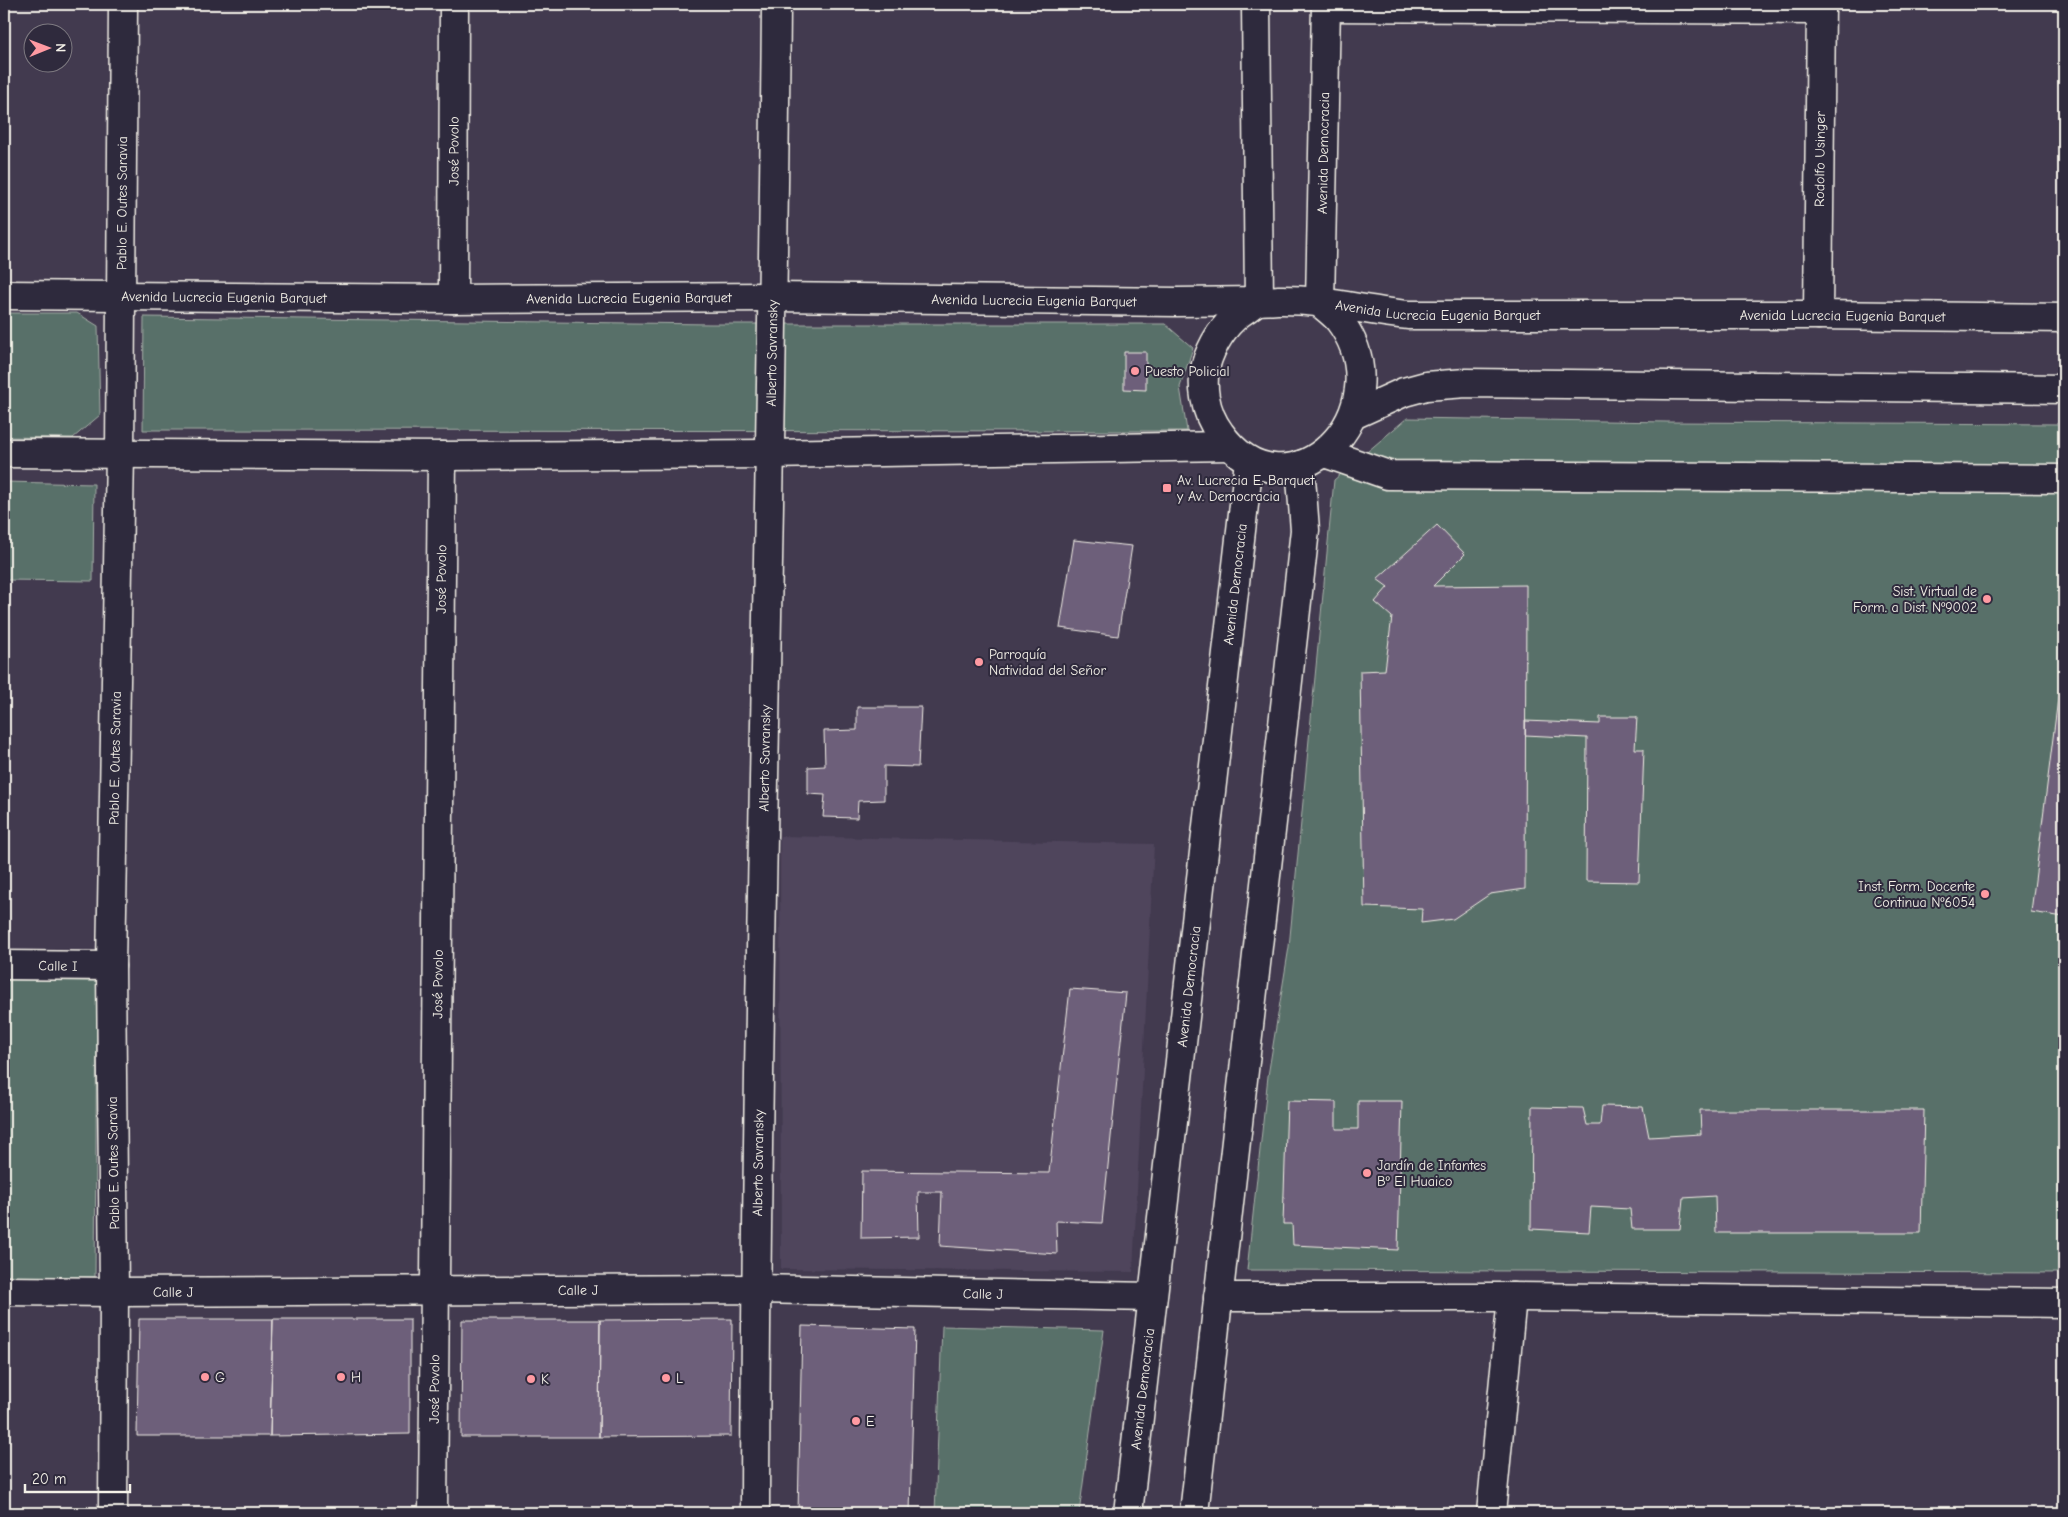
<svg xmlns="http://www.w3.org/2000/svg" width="2068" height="1517" font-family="'Comic Neue',sans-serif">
	<rect width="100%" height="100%" fill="#423a4f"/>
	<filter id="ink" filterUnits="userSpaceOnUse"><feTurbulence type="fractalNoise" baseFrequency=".02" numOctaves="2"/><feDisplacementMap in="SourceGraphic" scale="10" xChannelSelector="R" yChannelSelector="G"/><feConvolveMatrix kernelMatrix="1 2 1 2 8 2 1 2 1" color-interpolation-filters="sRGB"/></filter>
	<g filter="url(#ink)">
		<path fill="#4f455c" d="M 780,836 L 1154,844 L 1133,1272 L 781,1269 Z"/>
		<path fill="#596f69" stroke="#a6b0a8" d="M 4,313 L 77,313 L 98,326 L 100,415 L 73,438 L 4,437 Z
			M 144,317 L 712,324 L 1165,324 L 1193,348 L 1180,387 L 1187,431 L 143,430 Z
			M 1407,418 L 1668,422 L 2064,424 L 2064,1273 L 1247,1270 L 1268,1076 L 1289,947 L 1334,480 Z
			M 4,482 L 94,484 L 93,581 L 4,580 Z
			M 4,980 L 97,981 L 95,1277 L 4,1277 Z
			M 942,1326 L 1104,1330 L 1079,1513 L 935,1513 Z"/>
		<path fill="#6d5e7a" stroke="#f4f1e8" d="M 1124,352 L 1146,352 L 1146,390 L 1124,389 Z
			M 1437,525 L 1465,554 L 1433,586 L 1526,585 L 1525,889 L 1490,894 L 1453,919 L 1421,923 L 1422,909 L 1364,907 L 1360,671 L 1385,670 L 1392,617 L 1375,602 L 1388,587 L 1377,579 Z
			M 1074,540 L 1132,546 L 1118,636 L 1060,628 Z
			M 2064,651 L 2064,917 L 2031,912 Z
			M 857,707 L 921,707 L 918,767 L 884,766 L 884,800 L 858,801 L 857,818 L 823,817 L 825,795 L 808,794 L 808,767 L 825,766 L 824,731 L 857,730 Z
			M 1600,717 L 1637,717 L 1635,749 L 1644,749 L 1639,882 L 1586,881 L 1587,738 L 1525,735 L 1525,721 L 1600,724 Z
			M 1070,989 L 1126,993 L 1102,1223 L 1056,1221 L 1057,1254 L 940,1246 L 942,1192 L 918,1192 L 919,1237 L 861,1238 L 862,1171 L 1049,1173 Z
			M 1287,1101 L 1336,1102 L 1336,1129 L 1358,1129 L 1358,1101 L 1402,1101 L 1398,1250 L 1293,1245 L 1292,1224 L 1283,1224 Z
			M 1602,1106 L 1643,1107 L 1649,1137 L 1701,1134 L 1700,1110 L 1924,1110 L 1921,1233 L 1716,1233 L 1715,1196 L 1683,1198 L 1680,1229 L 1632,1229 L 1630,1209 L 1591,1207 L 1589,1232 L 1531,1229 L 1532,1107 L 1583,1108 L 1587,1125 L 1600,1125 Z
			M 139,1319 L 273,1319 L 270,1436 L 137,1436 Z
			M 273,1319 L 410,1319 L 410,1434 L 270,1436 Z
			M 732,1319 L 731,1436 L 599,1437 L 600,1320 Z
			M 462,1320 L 600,1320 L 599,1437 L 461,1437 Z
			M 802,1326 L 915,1329 L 910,1513 L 798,1513 Z"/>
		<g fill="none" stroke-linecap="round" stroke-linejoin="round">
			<defs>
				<g id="minor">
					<path d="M 1326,7 L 1821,10"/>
					<path id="s1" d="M 4,295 L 453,299 L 774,297 L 1177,302 L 1259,301 L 1256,4"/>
					<path id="s2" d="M 453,299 L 454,4"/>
					<path id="s3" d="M 1320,303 L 1326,4"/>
					<path id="s4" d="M 1818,315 L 1821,4"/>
					<path d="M 4,453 L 442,456 L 769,454 L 1229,446"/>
					<path d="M 1325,453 L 1388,475 L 2064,479"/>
					<path id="s5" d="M 4,965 L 111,966"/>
					<path id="s6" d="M 4,1291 L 114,1292 L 755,1289 L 1152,1297"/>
					<path d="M 1218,1297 L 1512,1297 L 2064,1303"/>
					<path id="s7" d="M 113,1513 L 114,1292 L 111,966 L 120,453 L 123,4"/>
					<path id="s8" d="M 433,1513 L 442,456"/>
					<path id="s9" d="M 755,1513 C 756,1010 772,507 776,4"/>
					<path d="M 1491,1513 L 1512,1297"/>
				</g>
				<g id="major">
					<path id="s10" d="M 1320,303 C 1326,308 1334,314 1339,320 C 1408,411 1287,528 1220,433 C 1205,413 1199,383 1208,358 C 1216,337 1227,321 1246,309 C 1250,306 1255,302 1259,301 C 1265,300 1272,301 1278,300 C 1322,299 1366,311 1409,315 L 1818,315 L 2064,318"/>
					<path d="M 1353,415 L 1404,392 L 1426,386 L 1466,383 L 2064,389"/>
					<path id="s11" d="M 1128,1513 L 1249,461"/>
					<path d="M 1194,1513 L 1305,530 L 1300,465"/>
				</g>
			</defs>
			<use href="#minor" stroke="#f4f1e8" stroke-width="31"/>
			<use href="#major" stroke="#f4f1e8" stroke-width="31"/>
			<use href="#minor" stroke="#2f2a3d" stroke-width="28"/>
			<use href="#major" stroke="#2f2a3d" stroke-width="28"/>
		</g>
	</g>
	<g fill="#ff9aa2" stroke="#2f2a3d" stroke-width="2">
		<circle cx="1135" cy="371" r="5"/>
		<rect x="1162" y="483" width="10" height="10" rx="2.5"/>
		<circle cx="1987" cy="599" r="5"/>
		<circle cx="979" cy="662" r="5"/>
		<circle cx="1985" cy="894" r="5"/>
		<circle cx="1367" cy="1173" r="5"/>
		<circle cx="205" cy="1377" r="5"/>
		<circle cx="341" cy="1377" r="5"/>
		<circle cx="666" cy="1378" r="5"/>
		<circle cx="531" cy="1379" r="5"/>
		<circle cx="856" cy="1421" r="5"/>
	</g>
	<g text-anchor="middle" stroke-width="4" stroke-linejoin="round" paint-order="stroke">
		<g font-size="14" fill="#f4f1e8" stroke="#2f2a3d">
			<text dy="5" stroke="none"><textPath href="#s2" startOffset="148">José Povolo</textPath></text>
			<text dy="5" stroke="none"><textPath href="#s3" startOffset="150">Avenida Democracia</textPath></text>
			<text dy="5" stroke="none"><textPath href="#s4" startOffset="156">Rodolfo Usinger</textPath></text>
			<text dy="5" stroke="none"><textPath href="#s7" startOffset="1310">Pablo E. Outes Saravia</textPath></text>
			<text dy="5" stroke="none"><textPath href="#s1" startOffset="220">Avenida Lucrecia Eugenia Barquet</textPath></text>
			<text dy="5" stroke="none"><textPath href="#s1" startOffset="625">Avenida Lucrecia Eugenia Barquet</textPath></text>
			<text dy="5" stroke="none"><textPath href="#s1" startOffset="1030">Avenida Lucrecia Eugenia Barquet</textPath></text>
			<text dy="5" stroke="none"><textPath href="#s10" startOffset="630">Avenida Lucrecia Eugenia Barquet</textPath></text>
			<text dy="5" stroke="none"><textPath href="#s10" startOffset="1035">Avenida Lucrecia Eugenia Barquet</textPath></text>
			<text dy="5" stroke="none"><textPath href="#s9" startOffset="1160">Alberto Savransky</textPath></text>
			<text dy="5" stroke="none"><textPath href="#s8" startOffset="934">José Povolo</textPath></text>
			<text dy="5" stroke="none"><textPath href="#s11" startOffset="935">Avenida Democracia</textPath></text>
			<text dy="5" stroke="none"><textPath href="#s7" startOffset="755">Pablo E. Outes Saravia</textPath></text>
			<text dy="5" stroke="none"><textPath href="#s9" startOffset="755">Alberto Savransky</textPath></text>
			<text dy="5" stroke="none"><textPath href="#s5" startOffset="54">Calle I</textPath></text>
			<text dy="5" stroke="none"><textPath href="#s8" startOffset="529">José Povolo</textPath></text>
			<text dy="5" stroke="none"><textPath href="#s11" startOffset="530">Avenida Democracia</textPath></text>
			<text transform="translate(113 1163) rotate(-91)" y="5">Pablo E. Outes Saravia</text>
			<text dy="5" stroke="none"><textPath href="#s9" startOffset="350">Alberto Savransky</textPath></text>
			<text dy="5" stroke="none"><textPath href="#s6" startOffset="574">Calle J</textPath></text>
			<text dy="5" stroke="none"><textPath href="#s6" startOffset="169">Calle J</textPath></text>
			<text dy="5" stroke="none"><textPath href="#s6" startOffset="979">Calle J</textPath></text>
			<text dy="5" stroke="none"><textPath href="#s8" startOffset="124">José Povolo</textPath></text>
			<text dy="5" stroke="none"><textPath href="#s11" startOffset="125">Avenida Democracia</textPath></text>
		</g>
		<g font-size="14" fill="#f4f1e8" stroke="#2f2a3d" text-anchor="start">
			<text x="1145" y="376">Puesto Policial</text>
			<text x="1177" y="485">Av. Lucrecia E. Barquet<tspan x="1177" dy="16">y Av. Democracia</tspan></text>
			<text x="1977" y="596" text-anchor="end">Sist. Virtual de<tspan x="1977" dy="16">Form. a Dist. Nº9002</tspan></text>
			<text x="989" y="659">Parroquía<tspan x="989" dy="16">Natividad del Señor</tspan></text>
			<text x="1975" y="891" text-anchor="end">Inst. Form. Docente<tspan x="1975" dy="16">Continua Nº6054</tspan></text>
			<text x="1377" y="1170">Jardín de Infantes<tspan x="1377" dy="16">Bº El Huaico</tspan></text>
			<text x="215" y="1382">G</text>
			<text x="351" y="1382">H</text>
			<text x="676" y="1383">L</text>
			<text x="541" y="1384">K</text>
			<text x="866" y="1426">E</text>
		</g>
	</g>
	<rect width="2068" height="1517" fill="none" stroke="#2f2a3d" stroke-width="20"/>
	<rect x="10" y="10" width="2048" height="1497" fill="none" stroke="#f4f1e8" stroke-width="2" filter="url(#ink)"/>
	<g transform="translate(48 48) rotate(89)"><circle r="24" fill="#2f2a3d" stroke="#7e7a81"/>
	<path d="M0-4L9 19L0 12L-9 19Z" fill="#ff9aa2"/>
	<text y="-8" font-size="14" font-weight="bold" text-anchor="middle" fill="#f4f1e8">N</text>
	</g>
	<path d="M25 1484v8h105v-8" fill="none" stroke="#f4f1e8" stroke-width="2.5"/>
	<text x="32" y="1484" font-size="15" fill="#f4f1e8" stroke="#2f2a3d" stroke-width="4" paint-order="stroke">20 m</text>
</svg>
